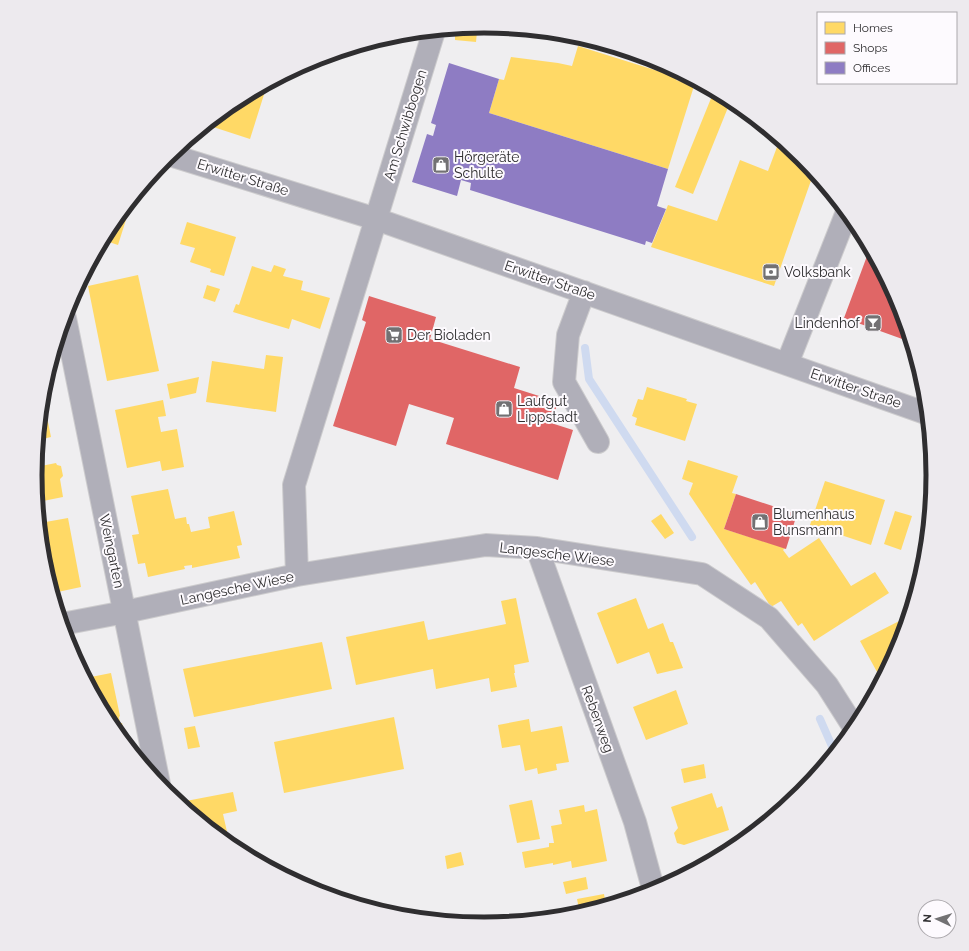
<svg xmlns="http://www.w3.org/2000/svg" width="969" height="951" font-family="Raleway,sans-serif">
	<rect width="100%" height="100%" fill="#efeef0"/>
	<path fill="#ffd966" d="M 485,26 L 491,27 L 490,33 L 477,32 L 476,42 L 455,40 L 455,29 Z
		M 578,46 L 677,77 L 676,80 L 694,86 L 668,169 L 489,113 L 499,79 L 504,80 L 511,57 L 558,63 L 572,66 Z
		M 267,85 L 250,139 L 207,125 L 235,102 Z
		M 714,91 L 731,100 L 693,194 L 675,187 Z
		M 780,139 L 803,158 L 814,172 L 774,286 L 651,247 L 668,205 L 717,221 L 740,160 L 768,171 Z
		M 129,204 L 131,204 L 118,245 L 103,240 L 111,226 Z
		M 187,222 L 236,237 L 224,276 L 210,272 L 211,269 L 190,262 L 195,248 L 180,244 Z
		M 870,248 L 872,251 L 876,259 L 867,256 Z
		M 274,265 L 286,269 L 283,276 L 303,281 L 301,290 L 330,298 L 320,329 L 292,319 L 289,329 L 233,312 L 236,304 L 239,305 L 252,266 L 271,272 Z
		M 138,275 L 159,371 L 107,381 L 88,286 Z
		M 207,285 L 220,289 L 215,302 L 203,298 Z
		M 266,355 L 283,357 L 276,412 L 206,402 L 212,361 L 264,369 Z
		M 199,377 L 196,393 L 170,399 L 167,384 Z
		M 647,387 L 687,399 L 686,401 L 697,404 L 685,441 L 635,425 L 637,418 L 632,416 L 638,399 L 643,400 Z
		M 163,400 L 166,416 L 158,417 L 161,432 L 177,429 L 184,467 L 162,471 L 160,461 L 127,468 L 115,410 Z
		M 42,402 L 44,402 L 51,437 L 38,440 Z
		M 37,457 L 39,457 L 41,466 L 56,463 L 57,465 L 61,466 L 63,476 L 60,479 L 63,497 L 38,502 L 35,475 Z
		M 688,460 L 738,476 L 732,493 L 736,494 L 724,529 L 785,548 L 783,550 L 789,558 L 819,538 L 851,586 L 875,572 L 889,593 L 814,641 L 802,623 L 798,626 L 781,601 L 771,607 L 755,582 L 751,585 L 732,558 L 689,494 L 693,483 L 682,479 Z
		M 825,481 L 885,500 L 871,545 L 820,528 L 818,533 L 810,530 L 810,525 Z
		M 168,489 L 175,519 L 186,517 L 187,524 L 189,524 L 191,532 L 210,528 L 208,517 L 234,511 L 242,545 L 237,546 L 240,558 L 192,568 L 192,565 L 184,566 L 185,569 L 148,577 L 145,563 L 138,564 L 132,535 L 139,534 L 131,496 Z
		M 895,511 L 912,516 L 901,550 L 884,544 Z
		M 661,514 L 674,533 L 665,539 L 651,521 Z
		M 68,518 L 81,587 L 53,593 L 44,563 L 40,523 Z
		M 516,598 L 529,662 L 514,665 L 515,673 L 514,673 L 517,687 L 491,692 L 489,678 L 436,689 L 433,669 L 356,685 L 346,637 L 424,621 L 428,640 L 506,624 L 501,601 Z
		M 636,598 L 648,629 L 663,623 L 670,642 L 673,642 L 683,668 L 657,674 L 649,652 L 617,664 L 597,613 Z
		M 909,616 L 900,648 L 882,681 L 860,641 Z
		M 322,642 L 332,689 L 194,717 L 183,669 Z
		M 111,673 L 120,716 L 119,717 L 120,723 L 122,723 L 126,744 L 111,725 L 86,678 Z
		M 676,690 L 688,724 L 646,740 L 633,707 Z
		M 394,717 L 404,769 L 284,793 L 274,742 Z
		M 529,719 L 531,732 L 562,726 L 569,762 L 556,764 L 557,770 L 538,774 L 537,768 L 525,771 L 520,745 L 502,748 L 498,725 Z
		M 195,726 L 200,747 L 188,749 L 184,728 Z
		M 704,764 L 706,778 L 684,783 L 681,769 Z
		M 233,792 L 237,811 L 223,814 L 230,845 L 188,811 L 186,801 Z
		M 712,793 L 717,808 L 722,806 L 729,830 L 684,845 L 677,843 L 674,833 L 678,828 L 671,807 Z
		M 532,800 L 540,839 L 517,843 L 509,805 Z
		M 584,805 L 585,812 L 597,809 L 607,861 L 572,868 L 571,861 L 553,865 L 553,863 L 525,868 L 522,852 L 549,847 L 549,843 L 554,843 L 551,826 L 562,824 L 559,810 Z
		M 461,852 L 464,865 L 447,869 L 445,856 Z
		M 586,877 L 588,889 L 566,894 L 563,882 Z
		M 604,894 L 605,900 L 626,896 L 627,900 L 580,914 L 577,899 Z"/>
	<path fill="#e06666" d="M 867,256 L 876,259 L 900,304 L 908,331 L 905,340 L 844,318 Z
		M 369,296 L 436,317 L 430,339 L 520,367 L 514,388 L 558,402 L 551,423 L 573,430 L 558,480 L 446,444 L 454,418 L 409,404 L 396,446 L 333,426 L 366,322 L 362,320 Z
		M 736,494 L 797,514 L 786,549 L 724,529 Z"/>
	<path fill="#8e7cc3" d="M 449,63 L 499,79 L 489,113 L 668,169 L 657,206 L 666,209 L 652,243 L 646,241 L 645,245 L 470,190 L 471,183 L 461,180 L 457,196 L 412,182 L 427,134 L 433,136 L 436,125 L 431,123 Z"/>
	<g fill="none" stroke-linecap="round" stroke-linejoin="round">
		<path stroke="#cfdaf0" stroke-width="8" d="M 585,348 L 589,379 L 692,537
			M 820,719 L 835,753"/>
		<defs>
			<path id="minor" d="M 170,155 L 376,219 L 928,414
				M 584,292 L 568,335 L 564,382 L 598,442
				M 65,318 L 159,784
				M 787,364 L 847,212
				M 537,548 L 635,822 L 654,892
				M 297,575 L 294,485 L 434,31
				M 62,624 L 125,612 L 297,575 L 390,560 L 486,545 L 537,548 L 702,574 L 769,618 L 827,685 L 855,729"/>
		</defs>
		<use href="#minor" stroke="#cccbcd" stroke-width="24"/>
		<use href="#minor" stroke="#b0afb9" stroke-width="22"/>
	</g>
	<defs>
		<symbol id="shop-square" viewBox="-11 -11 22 22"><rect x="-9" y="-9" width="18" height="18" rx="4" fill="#727173" stroke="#fdfafe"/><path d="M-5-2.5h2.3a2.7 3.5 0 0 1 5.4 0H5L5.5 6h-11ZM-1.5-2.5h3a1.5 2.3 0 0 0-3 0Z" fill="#fff"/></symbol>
		<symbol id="bank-square" viewBox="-11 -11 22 22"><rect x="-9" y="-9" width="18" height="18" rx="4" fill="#727173" stroke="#fdfafe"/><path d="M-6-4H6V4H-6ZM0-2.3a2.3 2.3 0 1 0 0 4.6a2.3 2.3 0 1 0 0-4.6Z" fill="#fff"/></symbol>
		<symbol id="bar-square" viewBox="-11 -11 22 22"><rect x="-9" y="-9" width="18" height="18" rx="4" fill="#727173" stroke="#fdfafe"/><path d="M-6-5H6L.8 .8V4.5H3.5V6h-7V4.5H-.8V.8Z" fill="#fff"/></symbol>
		<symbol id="supermarket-square" viewBox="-11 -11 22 22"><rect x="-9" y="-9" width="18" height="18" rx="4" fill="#727173" stroke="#fdfafe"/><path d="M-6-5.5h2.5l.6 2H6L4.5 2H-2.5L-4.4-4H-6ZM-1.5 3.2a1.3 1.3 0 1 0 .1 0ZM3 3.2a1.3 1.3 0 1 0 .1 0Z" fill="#fff"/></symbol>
	</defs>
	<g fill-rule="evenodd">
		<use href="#shop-square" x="431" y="155" width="20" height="20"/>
		<use href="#bank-square" x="761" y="262" width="20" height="20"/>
		<use href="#bar-square" x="863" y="313" width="20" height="20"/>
		<use href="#supermarket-square" x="384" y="325" width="20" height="20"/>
		<use href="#shop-square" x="494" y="399" width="20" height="20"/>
		<use href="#shop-square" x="750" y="512" width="20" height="20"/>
	</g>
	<g text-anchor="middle" stroke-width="4" stroke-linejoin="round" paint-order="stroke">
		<g font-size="14" fill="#2f2e30" stroke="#fdfafe">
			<text transform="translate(405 125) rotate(-73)" y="5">Am Schwibbogen</text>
			<text transform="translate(243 177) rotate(17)" y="5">Erwitter Straße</text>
			<text transform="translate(550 280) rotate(19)" y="5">Erwitter Straße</text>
			<text transform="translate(856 388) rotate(19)" y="5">Erwitter Straße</text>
			<text transform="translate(112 551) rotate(78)" y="5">Weingarten</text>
			<text transform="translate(557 554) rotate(7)" y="5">Langesche Wiese</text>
			<text transform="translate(237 588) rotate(-12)" y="5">Langesche Wiese</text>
			<text transform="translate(598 719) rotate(70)" y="5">Rebenweg</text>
		</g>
		<g font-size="14" fill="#2f2e30" stroke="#fdfafe" text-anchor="start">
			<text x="454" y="162">Hörgeräte<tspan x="454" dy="16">Schulte</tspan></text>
			<text x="784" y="277">Volksbank</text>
			<text x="860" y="328" text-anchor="end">Lindenhof</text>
			<text x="407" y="340">Der Bioladen</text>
			<text x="517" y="406">Laufgut<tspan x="517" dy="16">Lippstadt</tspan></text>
			<text x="773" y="519">Blumenhaus<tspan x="773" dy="16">Bunsmann</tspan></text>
		</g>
	</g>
	<path d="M0 0H969V951H0ZM42 475a442 442 0 1 1 884 0a442 442 0 1 1-884 0Z" fill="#edeaee" fill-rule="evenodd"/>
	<path fill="none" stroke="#2f2e30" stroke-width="5" d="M42 475a442 442 0 1 1 884 0a442 442 0 1 1-884 0Z"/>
	<rect x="817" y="12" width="140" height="72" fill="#fdfafe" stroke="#aba8ac"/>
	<rect x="825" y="22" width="20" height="12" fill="#ffd966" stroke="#aba8ac"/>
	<text x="853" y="32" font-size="12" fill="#2f2e30">Homes</text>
	<rect x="825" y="42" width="20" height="12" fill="#e06666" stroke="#aba8ac"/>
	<text x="853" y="52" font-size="12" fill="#2f2e30">Shops</text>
	<rect x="825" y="62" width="20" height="12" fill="#8e7cc3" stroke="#aba8ac"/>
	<text x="853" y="72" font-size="12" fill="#2f2e30">Offices</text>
	<g transform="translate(937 919) rotate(274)"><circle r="19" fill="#fdfafe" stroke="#aba8ac"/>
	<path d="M0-3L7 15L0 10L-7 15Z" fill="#727173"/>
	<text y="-6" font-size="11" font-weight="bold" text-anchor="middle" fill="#2f2e30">N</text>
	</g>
</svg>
